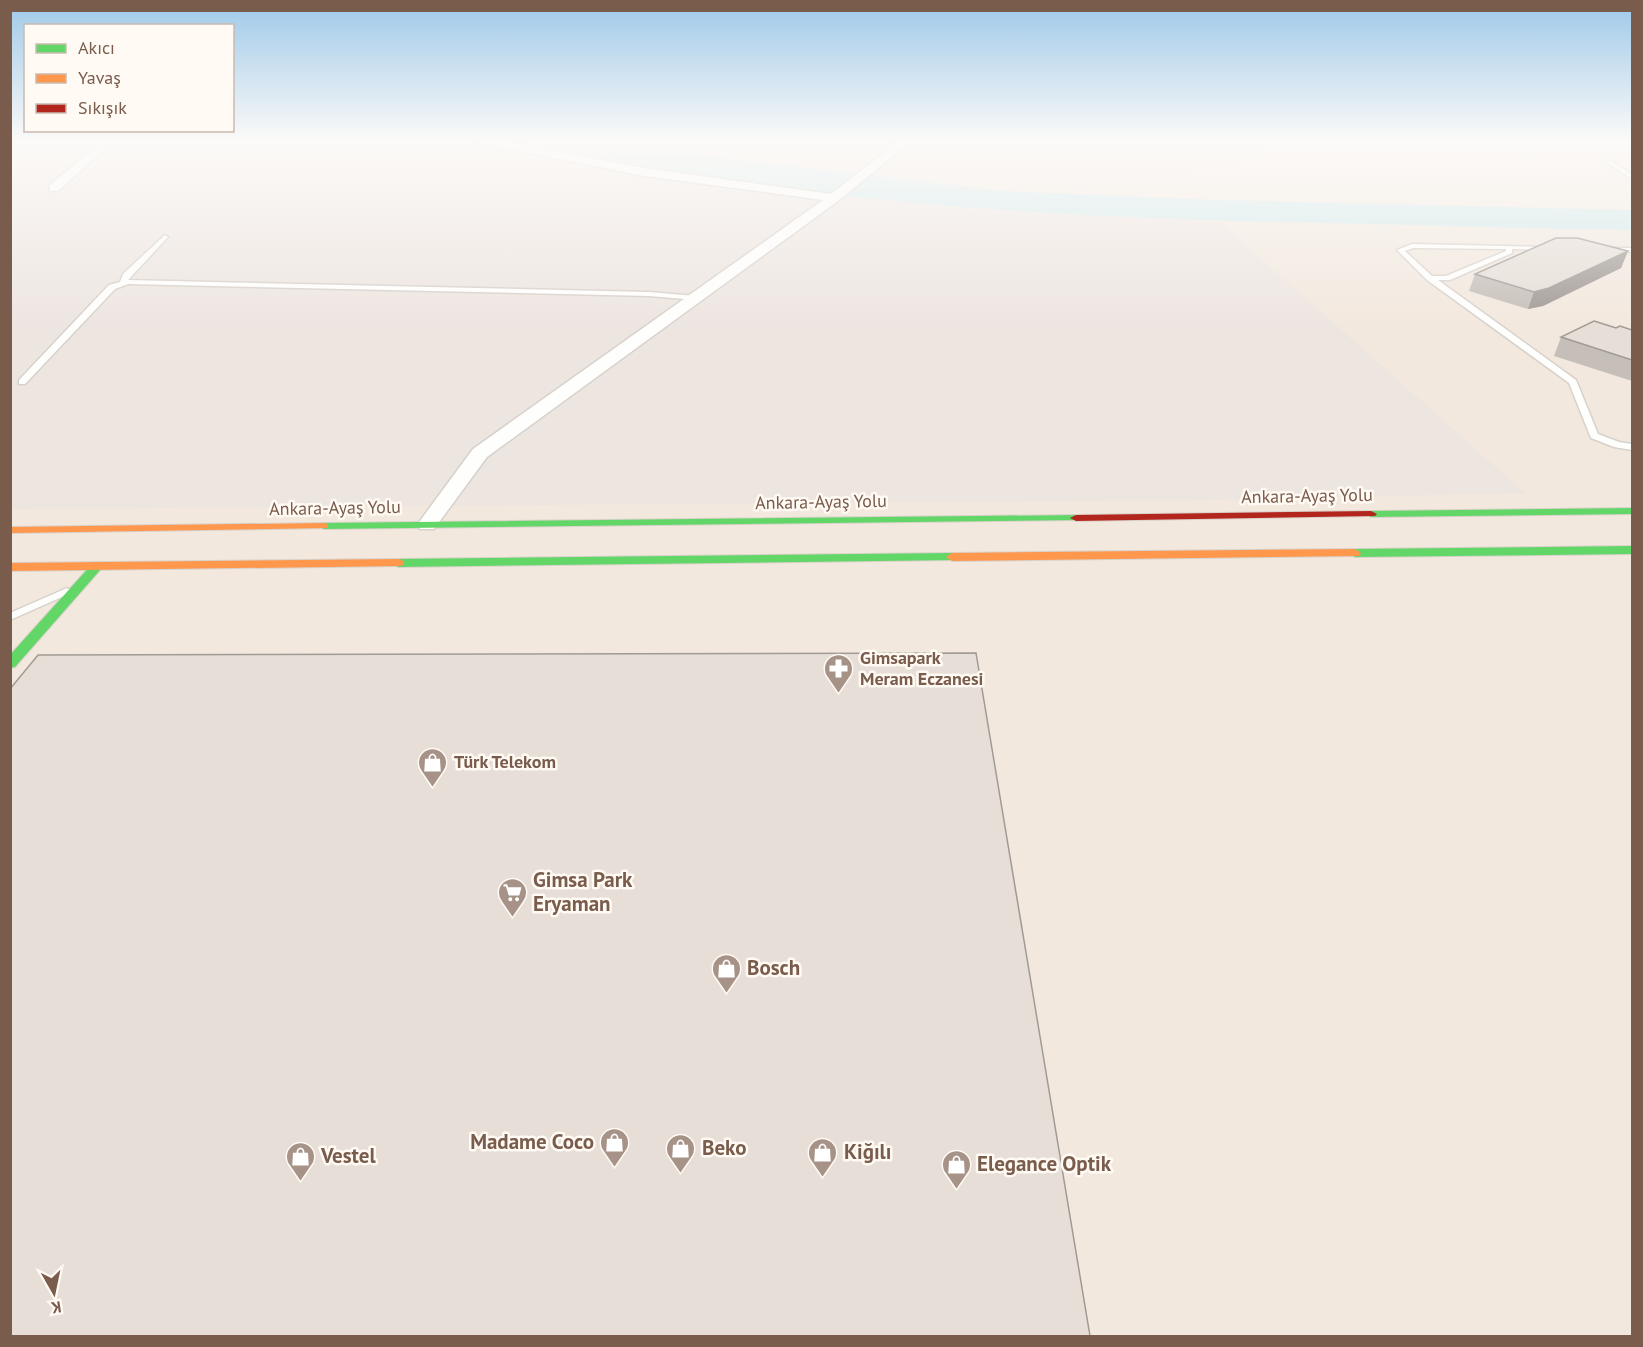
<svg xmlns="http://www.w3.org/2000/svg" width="1643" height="1347" font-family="'PT Sans',sans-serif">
	<rect width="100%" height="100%" fill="#f9f5f0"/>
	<path fill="#f2e8de" d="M 10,139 L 1632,139 L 1632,1336 L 11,1336 Z"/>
	<path fill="#ede5e0" d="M 10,139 L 1279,139 L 1230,167 L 1081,186 L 878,176 L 849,195 L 972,209 L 1220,222 L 1525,493 L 1211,500 L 11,509 Z"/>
	<path fill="#d0e8ea" d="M 523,139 L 623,139 L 714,157 L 1002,191 L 1216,200 L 1632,210 L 1632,230 C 1530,229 1427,225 1324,223 C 1056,218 785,204 523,139 Z"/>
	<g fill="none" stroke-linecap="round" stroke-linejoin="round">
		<defs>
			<path id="lane" d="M 1608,161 L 1612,161 L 1632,175 L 1632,179 L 1608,163 Z
				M 165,235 L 168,237 L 167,238 L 128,280 L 649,292 L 696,296 L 700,298 L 696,300 L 649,296 L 128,284 L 115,289 L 25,384 L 19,384 L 19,380 L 109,285 L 120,282 L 123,274 Z
				M 1412,244 L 1552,247 L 1553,248 L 1550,250 L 1512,249 L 1512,253 L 1450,280 L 1438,280 L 1576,380 L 1598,434 L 1619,442 L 1632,444 L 1632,450 L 1614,447 L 1591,438 L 1569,383 L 1427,280 L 1397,250 ZM 1413,248 L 1506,249 L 1506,251 L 1446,276 L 1432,276 L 1405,251 Z
				M 1604,248 L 1632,248 L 1632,252 L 1606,251 L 1603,249 Z
				M 67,588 L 72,591 L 71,593 L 10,620 L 10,613 Z"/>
			<path id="street" d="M 105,139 L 116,139 L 58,191 L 50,191 L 50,185 Z
				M 470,139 L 491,139 L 644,168 L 831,194 L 902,139 L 914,139 L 838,201 L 487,457 L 434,529 L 420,529 L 417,525 L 473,449 L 823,200 L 644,176 L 475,142 Z"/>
			<path id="fast" d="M 1632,508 L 1632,514 L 1371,517 L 1365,514 L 1371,511 Z
				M 1076,515 L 1082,518 L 1080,520 L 324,529 L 318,526 L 324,523 Z
				M 1632,546 L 1632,554 L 1355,557 L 1349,553 L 1355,549 Z
				M 952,553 L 958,557 L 956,560 L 398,567 L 392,563 L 398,559 Z
				M 97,562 L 101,563 L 103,566 L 101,569 L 15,667 L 10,668 L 10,655 L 93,563 Z"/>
			<path id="slow" d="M 324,523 L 328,524 L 328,528 L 10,533 L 10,527 Z
				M 1355,549 L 1361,553 L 1359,556 L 952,561 L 946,557 L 952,553 Z
				M 398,559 L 402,560 L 404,563 L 402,566 L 10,571 L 10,563 Z"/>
			<path id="jam" d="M 1371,511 L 1377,514 L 1375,516 L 1076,521 L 1070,518 L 1076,515 Z"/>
		</defs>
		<use href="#lane" stroke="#d7d1cb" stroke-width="3"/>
		<use href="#street" stroke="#d7d1cb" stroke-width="3"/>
		<use href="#fast" stroke="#d9d2cb" stroke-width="2"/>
		<use href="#slow" stroke="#d9d2cb" stroke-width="2"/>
		<use href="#jam" stroke="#d9d2cb" stroke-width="2"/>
		<use href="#lane" fill="#fefefd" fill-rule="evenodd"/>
		<use href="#street" fill="#fefefd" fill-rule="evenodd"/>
		<use href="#fast" fill="#63d668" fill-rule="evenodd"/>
		<use href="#slow" fill="#ff974d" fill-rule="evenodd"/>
		<use href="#jam" fill="#b3261e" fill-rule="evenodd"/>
	</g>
	<path fill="#c6bfb9" d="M 1628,251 L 1621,268 L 1543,306 L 1528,309 L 1469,291 L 1475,274 Z
		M 1616,328 L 1632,330 L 1632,381 L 1554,356 L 1561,337 Z"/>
	<path fill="#a19b96" d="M 1628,251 L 1621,268 L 1543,306 L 1528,309 L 1534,292 Z"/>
	<path fill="#e6ded7" stroke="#a19b96" stroke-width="1.5" d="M 1556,238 L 1577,238 L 1628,251 L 1549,288 L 1534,292 L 1475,274 Z
		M 1594,321 L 1616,328 L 1620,326 L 1632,330 L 1632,360 L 1561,337 Z
		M 976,653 L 1090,1336 L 10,1336 L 10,689 L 38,655 Z"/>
	<linearGradient id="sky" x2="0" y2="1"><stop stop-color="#9ec9e9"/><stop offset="0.43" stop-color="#fcfaf8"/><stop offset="1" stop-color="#fcfaf8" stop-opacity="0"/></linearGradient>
	<rect width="1643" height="327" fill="url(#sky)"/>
	<defs>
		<symbol id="pharmacy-pin" viewBox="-11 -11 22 30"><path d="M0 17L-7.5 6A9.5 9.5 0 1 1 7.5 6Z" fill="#a69286" stroke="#fffaf3"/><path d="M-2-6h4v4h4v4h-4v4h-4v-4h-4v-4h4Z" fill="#fff"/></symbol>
		<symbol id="shop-pin" viewBox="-11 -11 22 30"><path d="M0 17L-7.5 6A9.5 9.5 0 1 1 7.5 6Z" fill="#a69286" stroke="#fffaf3"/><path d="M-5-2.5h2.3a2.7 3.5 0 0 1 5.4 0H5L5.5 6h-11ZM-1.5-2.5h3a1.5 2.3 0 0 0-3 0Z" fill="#fff"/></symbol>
		<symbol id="supermarket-pin" viewBox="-11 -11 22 30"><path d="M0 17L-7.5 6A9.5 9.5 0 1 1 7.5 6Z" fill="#a69286" stroke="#fffaf3"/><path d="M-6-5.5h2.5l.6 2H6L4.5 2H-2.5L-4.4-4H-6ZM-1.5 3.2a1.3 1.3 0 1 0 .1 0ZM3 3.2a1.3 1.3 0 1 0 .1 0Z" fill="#fff"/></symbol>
	</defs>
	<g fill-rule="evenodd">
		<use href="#pharmacy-pin" x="822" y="652" width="33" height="45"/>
		<use href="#shop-pin" x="416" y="746" width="33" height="45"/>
		<use href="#supermarket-pin" x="496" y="876" width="33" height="45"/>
		<use href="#shop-pin" x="710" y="952" width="33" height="45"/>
		<use href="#shop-pin" x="598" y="1126" width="33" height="45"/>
		<use href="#shop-pin" x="664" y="1132" width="33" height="45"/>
		<use href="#shop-pin" x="806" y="1136" width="33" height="45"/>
		<use href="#shop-pin" x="284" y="1140" width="33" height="45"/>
		<use href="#shop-pin" x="940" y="1148" width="33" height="45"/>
	</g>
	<g text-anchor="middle" stroke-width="5" stroke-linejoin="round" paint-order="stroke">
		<g font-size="18" fill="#7a5c4d" stroke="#fffaf3">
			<text transform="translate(1307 496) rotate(-1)" y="6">Ankara-Ayaş Yolu</text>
			<text transform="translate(821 502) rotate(-1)" y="6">Ankara-Ayaş Yolu</text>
			<text transform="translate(335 508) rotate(-1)" y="6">Ankara-Ayaş Yolu</text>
		</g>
		<g font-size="18" font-weight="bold" fill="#7a5c4d" stroke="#fffaf3" text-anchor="start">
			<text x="860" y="664">Gimsapark<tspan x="860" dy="21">Meram Eczanesi</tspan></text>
			<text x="454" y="768">Türk Telekom</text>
		</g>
		<g font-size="21" font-weight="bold" fill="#7a5c4d" stroke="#fffaf3" text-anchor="start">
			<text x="533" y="887">Gimsa Park<tspan x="533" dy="24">Eryaman</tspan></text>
			<text x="747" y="975">Bosch</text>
			<text x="594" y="1149" text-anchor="end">Madame Coco</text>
			<text x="702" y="1155">Beko</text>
			<text x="844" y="1159">Kiğılı</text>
			<text x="321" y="1163">Vestel</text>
			<text x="977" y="1171">Elegance Optik</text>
		</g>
	</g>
	<rect width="1643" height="1347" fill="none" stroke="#7a5c4d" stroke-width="24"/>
	<rect x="24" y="24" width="210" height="108" fill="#fffaf3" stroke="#cabbb1" stroke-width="1.5"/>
	<rect x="36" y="44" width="30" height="9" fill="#63d668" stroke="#cabbb1" stroke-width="1.5"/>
	<text x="78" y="54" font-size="18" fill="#7a5c4d">Akıcı</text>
	<rect x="36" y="74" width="30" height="9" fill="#ff974d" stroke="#cabbb1" stroke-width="1.5"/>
	<text x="78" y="84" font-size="18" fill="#7a5c4d">Yavaş</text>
	<rect x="36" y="104" width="30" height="9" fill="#b3261e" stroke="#cabbb1" stroke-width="1.5"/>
	<text x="78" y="114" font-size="18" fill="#7a5c4d">Sıkışık</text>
	<g transform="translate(54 1293) rotate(171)" stroke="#fffaf3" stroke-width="4.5" paint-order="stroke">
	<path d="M0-4.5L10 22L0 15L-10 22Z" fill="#7a5c4d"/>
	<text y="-9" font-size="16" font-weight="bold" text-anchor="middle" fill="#7a5c4d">K</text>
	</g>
</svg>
